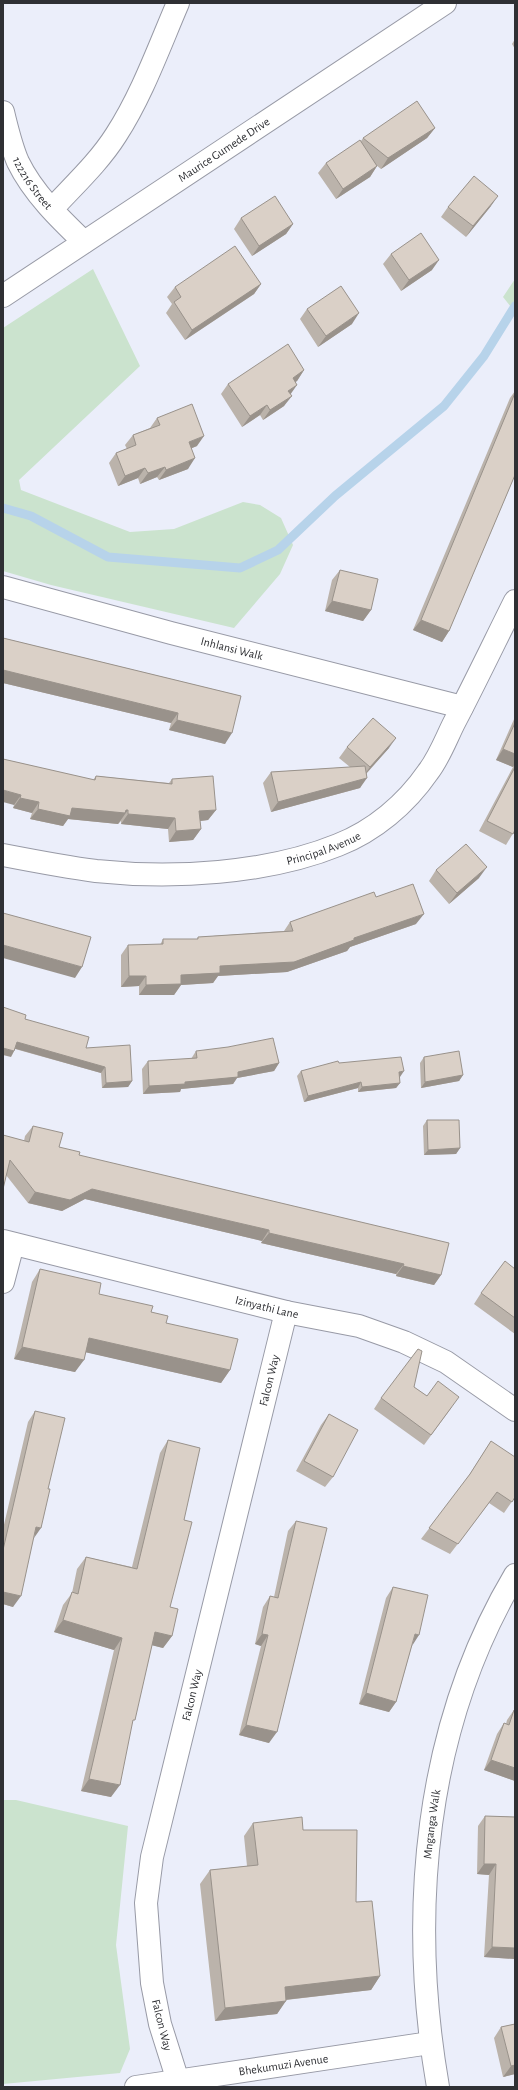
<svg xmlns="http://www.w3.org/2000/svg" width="518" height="2090" font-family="'Alegreya Sans',sans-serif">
	<rect width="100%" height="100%" fill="#ebeefa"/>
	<path fill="#cbe3ce" d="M 93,269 L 140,366 L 19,480 L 21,490 L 130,532 L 174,529 L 243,502 L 260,505 L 281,518 L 293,545 L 280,574 L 234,628 L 51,585 L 3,571 L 3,328 Z
		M 515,279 L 515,312 L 503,297 Z
		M 3,1800 L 16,1800 L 128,1826 L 116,1945 L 130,2049 L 120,2073 L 3,2084 Z"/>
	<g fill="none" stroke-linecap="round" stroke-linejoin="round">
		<path stroke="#b7d3ea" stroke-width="9" d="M 3,508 L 31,516 L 108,557 L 240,568 L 278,550 L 335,496 L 444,406 L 484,356 L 515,306"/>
		<defs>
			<g id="minor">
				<path id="s1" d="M 3,112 C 7,128 11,146 18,162 C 33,193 60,219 84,242"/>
				<path d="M 52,209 C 74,185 99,162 116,135 C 142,95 159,47 178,3"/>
				<path id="s2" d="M 3,587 L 171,633 L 462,707"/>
				<path id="s3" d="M 3,855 C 34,861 65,867 96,871 C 172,879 267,874 338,845 C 374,831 406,804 428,772 C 439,758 446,739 454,723 C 475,683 495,641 515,601"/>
				<path id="s4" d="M 3,1241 L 286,1312 L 359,1326 L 404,1342 L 446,1362 L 515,1410"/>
				<path d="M 3,1282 L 13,1244"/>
				<path id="s5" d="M 178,2081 L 160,2024 L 152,1983 L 146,1903 L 152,1857 L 286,1312"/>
				<path id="s6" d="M 136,2087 L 430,2043"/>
				<path id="s7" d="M 438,2087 C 408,1914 424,1728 515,1575"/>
			</g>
			<g id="tertiary">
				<path id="s8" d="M 3,296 L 445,3"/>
			</g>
		</defs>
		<use href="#minor" stroke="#989aa6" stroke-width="24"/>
		<use href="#tertiary" stroke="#989aa6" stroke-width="24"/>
		<use href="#minor" stroke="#fff" stroke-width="22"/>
		<use href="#tertiary" stroke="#fff" stroke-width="22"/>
	</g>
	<path fill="#bbb3ab" d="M 515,39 L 515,49 L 512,44 Z
		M 435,128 L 427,138 L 381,169 L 376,165 L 377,166 L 370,177 L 336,199 L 318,173 L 326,163 L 361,141 L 363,138 Z
		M 491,206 L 466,237 L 441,217 L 448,207 Z
		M 241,218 L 293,224 L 286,234 L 252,256 L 234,229 Z
		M 391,254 L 432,270 L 401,291 L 383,264 Z
		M 261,284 L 254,294 L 185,340 L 166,313 L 172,304 L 167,297 L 175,287 Z
		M 307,309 L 352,324 L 318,347 L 300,319 Z
		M 304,370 L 297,381 L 295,382 L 284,406 L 263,420 L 260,415 L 242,427 L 221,394 L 228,384 Z
		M 515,391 L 515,475 L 449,631 L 442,642 L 413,630 L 510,398 Z
		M 157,418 L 197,446 L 192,448 L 188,469 L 159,480 L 157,477 L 140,484 L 138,478 L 118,486 L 109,463 L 116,453 L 127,449 L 125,445 L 133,435 L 150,428 Z
		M 340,570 L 371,610 L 363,621 L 325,611 L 332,580 Z
		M 3,638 L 241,696 L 225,744 L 169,730 L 171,723 L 3,683 Z
		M 515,717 L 515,830 L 506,845 L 479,831 L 513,767 L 496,760 Z
		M 347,747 L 389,748 L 367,773 L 360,788 L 271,812 L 263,783 L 271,772 L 350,767 L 339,758 Z
		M 3,759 L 93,780 L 96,776 L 169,783 L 172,779 L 216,810 L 208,820 L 200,821 L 201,829 L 193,840 L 169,842 L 168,829 L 121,824 L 121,821 L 118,824 L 68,819 L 63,826 L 30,819 L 32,813 L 13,808 L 14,805 Z
		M 436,870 L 479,878 L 449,904 L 429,881 Z
		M 376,897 L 416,924 L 350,947 L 347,951 L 287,972 L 218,976 L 213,983 L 181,985 L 174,995 L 139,995 L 139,986 L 121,987 L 121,955 L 128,945 L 160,945 L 163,939 L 197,939 L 198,937 L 284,931 L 290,922 Z
		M 25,1019 L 86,1048 L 132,1081 L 128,1087 L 102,1088 L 101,1073 L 15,1049 L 11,1057 Z
		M 196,1051 L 279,1063 L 274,1071 L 237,1078 L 233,1084 L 181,1089 L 180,1092 L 143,1094 L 142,1069 L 148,1061 L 191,1059 Z
		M 424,1057 L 463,1075 L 459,1081 L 421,1088 L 420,1063 Z
		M 339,1063 L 400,1077 L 399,1077 L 400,1083 L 396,1088 L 358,1092 L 358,1088 L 304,1102 L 297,1076 L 301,1071 Z
		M 427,1120 L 460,1148 L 456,1154 L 424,1155 L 423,1126 Z
		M 33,1126 L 59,1147 L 79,1155 L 441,1275 L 434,1285 L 396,1276 L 396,1274 L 261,1243 L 262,1241 L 85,1199 L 62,1211 L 28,1203 L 6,1175 L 3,1135 L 24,1141 L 25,1136 Z
		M 40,1269 L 99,1294 L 151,1312 L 230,1370 L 221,1383 L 86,1352 L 75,1372 L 14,1359 L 32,1282 Z
		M 515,1269 L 515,1334 L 474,1304 L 481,1293 Z
		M 414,1387 L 427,1396 L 452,1407 L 424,1445 L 374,1409 L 381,1398 Z
		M 35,1411 L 48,1489 L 13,1607 L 3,1604 L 3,1529 L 28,1422 Z
		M 329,1414 L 333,1477 L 325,1487 L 296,1471 L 321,1425 Z
		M 168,1440 L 184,1520 L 170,1607 L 172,1636 L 163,1648 L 152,1645 L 132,1724 L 111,1797 L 81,1791 L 114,1650 L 54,1632 L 63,1605 L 72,1593 L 77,1569 L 86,1557 L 132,1567 L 160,1453 Z
		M 491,1441 L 515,1497 L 504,1513 L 489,1503 L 450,1554 L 421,1539 L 466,1480 Z
		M 296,1521 L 269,1743 L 239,1735 L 261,1646 L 255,1644 L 263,1607 L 270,1596 L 274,1597 L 288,1531 Z
		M 393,1587 L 412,1645 L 396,1702 L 389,1712 L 359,1704 L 386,1598 Z
		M 514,1710 L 515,1781 L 484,1770 L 497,1734 L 504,1723 L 506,1724 L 507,1720 Z
		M 485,1816 L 515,1817 L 515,1959 L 484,1957 L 489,1875 L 477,1874 L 478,1826 Z
		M 253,1823 L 303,1830 L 356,1902 L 380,1976 L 371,1990 L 286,2000 L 277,2014 L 215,2021 L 200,1884 L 210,1870 L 247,1866 L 244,1836 Z
		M 515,2024 L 515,2074 L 503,2077 L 494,2038 L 501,2027 Z"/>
	<path fill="#99928b" d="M 435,128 L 427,138 L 381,169 L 388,158 Z
		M 377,166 L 370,177 L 336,199 L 343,189 Z
		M 498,196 L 491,206 L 466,237 L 473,226 Z
		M 293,224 L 286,234 L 252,256 L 259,246 Z
		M 439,260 L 432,270 L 401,291 L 409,280 Z
		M 261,284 L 254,294 L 185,340 L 192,330 Z
		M 359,313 L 352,324 L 318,347 L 326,336 Z
		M 304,370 L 297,381 L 285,389 L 293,378 Z
		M 297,385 L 290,395 L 288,391 Z
		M 292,396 L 284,406 L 263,420 L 270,410 Z
		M 267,405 L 260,415 L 242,427 L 250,416 Z
		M 204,436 L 197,446 L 182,452 L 189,442 Z
		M 195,458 L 188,469 L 159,480 L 166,470 Z
		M 165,467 L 157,477 L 140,484 L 148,473 Z
		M 145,468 L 138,478 L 118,486 L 125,476 Z
		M 332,601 L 371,610 L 363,621 L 325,611 Z
		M 421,620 L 449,631 L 442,642 L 413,630 Z
		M 3,670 L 178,713 L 171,723 L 3,683 Z
		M 177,720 L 232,733 L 225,744 L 169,730 Z
		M 396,738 L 389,748 L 362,778 L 370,767 Z
		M 503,749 L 515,754 L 515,764 L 513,767 L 496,760 Z
		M 367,778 L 360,788 L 271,812 L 278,802 Z
		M 3,790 L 21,795 L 14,805 L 3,802 Z
		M 20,798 L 39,802 L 32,813 L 13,808 Z
		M 72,808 L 126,810 L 128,810 L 118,824 L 68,819 L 63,826 L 30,819 L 38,809 Z
		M 216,810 L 208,820 L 192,822 L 199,811 Z
		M 128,814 L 175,818 L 168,829 L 121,824 Z
		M 201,829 L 193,840 L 169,842 L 176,831 Z
		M 487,867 L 479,878 L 449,904 L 457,893 Z
		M 424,914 L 416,924 L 350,947 L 347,951 L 287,972 L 218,976 L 213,983 L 181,985 L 174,995 L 139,995 L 146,985 L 181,975 L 220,966 L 354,938 Z
		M 3,945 L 82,967 L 75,978 L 3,958 Z
		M 129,976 L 146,976 L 139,986 L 121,987 Z
		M 17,1042 L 105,1067 L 101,1073 L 13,1048 Z
		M 3,1048 L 14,1051 L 11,1057 L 3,1055 Z
		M 279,1063 L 274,1071 L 237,1078 L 233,1084 L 181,1089 L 180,1092 L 143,1094 L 149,1086 L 185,1082 Z
		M 404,1071 L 400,1077 L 395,1078 L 399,1072 Z
		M 463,1075 L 459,1081 L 421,1088 L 425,1082 Z
		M 132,1081 L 128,1087 L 102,1088 L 106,1083 Z
		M 361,1082 L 358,1088 L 304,1102 L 308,1096 Z
		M 400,1083 L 396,1088 L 358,1092 L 362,1087 Z
		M 460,1148 L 456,1154 L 424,1155 L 428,1150 Z
		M 92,1189 L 269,1230 L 262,1241 L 85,1199 L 62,1211 L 28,1203 L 35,1192 Z
		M 269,1233 L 404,1264 L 396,1274 L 261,1243 Z
		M 403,1266 L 441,1275 L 434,1285 L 396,1276 Z
		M 89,1338 L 230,1370 L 221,1383 L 80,1351 Z
		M 22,1347 L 84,1360 L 75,1372 L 14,1359 Z
		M 36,1527 L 41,1528 L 34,1538 Z
		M 3,1592 L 21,1596 L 13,1607 L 3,1604 Z
		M 63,1620 L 122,1638 L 114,1650 L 54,1632 Z
		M 155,1632 L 172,1636 L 163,1648 L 147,1644 Z
		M 262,1634 L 268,1635 L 261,1646 L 255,1644 Z
		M 415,1634 L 419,1635 L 412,1646 Z
		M 366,1693 L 396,1702 L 389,1712 L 359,1704 Z
		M 246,1725 L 277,1732 L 269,1743 L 239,1735 Z
		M 491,1760 L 515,1768 L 515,1781 L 484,1770 Z
		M 89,1779 L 120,1785 L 111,1797 L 81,1791 Z
		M 484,1864 L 496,1864 L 489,1875 L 477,1874 Z
		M 492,1947 L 515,1948 L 515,1959 L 484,1957 Z
		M 380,1976 L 371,1990 L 275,2001 L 285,1987 Z
		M 286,2001 L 277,2014 L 215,2021 L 225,2008 Z
		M 515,2065 L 515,2074 L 503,2077 L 511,2066 Z"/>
	<path fill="#dad0c7" stroke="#99928b" d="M 417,101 L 435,128 L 388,158 L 363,138 Z
		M 360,140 L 377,166 L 343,189 L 326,163 Z
		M 474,176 L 498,196 L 473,226 L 448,207 Z
		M 275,196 L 293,224 L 259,246 L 241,218 Z
		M 421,233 L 439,260 L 409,280 L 391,254 Z
		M 235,246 L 261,284 L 192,330 L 174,302 L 181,297 L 175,287 Z
		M 341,286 L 359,313 L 326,336 L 307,309 Z
		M 288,344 L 304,370 L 293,378 L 297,385 L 288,391 L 292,396 L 270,410 L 267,405 L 250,416 L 228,384 Z
		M 515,393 L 515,475 L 449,631 L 421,620 Z
		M 192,404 L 204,436 L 189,442 L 195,458 L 166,470 L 165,467 L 148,473 L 145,468 L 125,476 L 116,453 L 136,445 L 133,435 L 160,425 L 157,418 Z
		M 340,570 L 378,579 L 371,610 L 332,601 Z
		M 3,638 L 241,696 L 232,733 L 177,720 L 178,713 L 3,670 Z
		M 373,718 L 396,738 L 370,767 L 347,747 Z
		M 515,723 L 515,754 L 503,749 Z
		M 3,759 L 95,780 L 96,776 L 172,784 L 172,779 L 213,776 L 216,810 L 199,811 L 201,829 L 176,831 L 175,818 L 128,814 L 128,810 L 126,810 L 125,813 L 72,808 L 70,816 L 38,809 L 39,802 L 20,798 L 21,795 L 3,790 Z
		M 365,766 L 367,778 L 278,802 L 271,772 Z
		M 515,767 L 515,830 L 513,834 L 487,821 Z
		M 466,844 L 487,867 L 457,893 L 436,870 Z
		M 413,884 L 424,914 L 354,938 L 354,940 L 294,962 L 220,966 L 220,973 L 181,975 L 181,984 L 146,985 L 146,976 L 129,976 L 128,945 L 163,944 L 163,939 L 198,939 L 198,937 L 293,931 L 290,922 L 374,892 L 376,897 Z
		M 3,913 L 91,937 L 82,967 L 3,945 Z
		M 3,1007 L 26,1015 L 25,1019 L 89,1037 L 86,1048 L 130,1045 L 132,1081 L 106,1083 L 105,1067 L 17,1042 L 14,1051 L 3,1048 Z
		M 273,1038 L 279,1063 L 238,1072 L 238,1077 L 185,1082 L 185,1084 L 149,1086 L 148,1061 L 197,1058 L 196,1051 L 228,1047 Z
		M 459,1051 L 463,1075 L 425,1082 L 424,1057 Z
		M 401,1057 L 404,1071 L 399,1072 L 400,1083 L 362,1087 L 361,1082 L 308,1096 L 301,1071 L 338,1061 L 339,1063 Z
		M 427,1120 L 459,1120 L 460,1148 L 428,1150 Z
		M 33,1126 L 63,1133 L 59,1147 L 80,1152 L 79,1155 L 449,1243 L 441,1275 L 403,1266 L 404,1264 L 269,1233 L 269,1230 L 92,1189 L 70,1200 L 35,1192 L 10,1160 L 3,1189 L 3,1135 L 29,1142 Z
		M 505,1261 L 515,1269 L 515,1318 L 481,1293 Z
		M 40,1269 L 101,1283 L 99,1294 L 153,1306 L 151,1312 L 168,1316 L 166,1323 L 238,1339 L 230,1370 L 89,1338 L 84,1360 L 22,1347 Z
		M 418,1349 L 422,1351 L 414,1387 L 427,1396 L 438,1381 L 459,1397 L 431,1435 L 381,1398 Z
		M 35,1411 L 65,1418 L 48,1489 L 50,1489 L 41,1528 L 36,1527 L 21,1596 L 3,1592 L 3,1550 Z
		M 329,1414 L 358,1430 L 333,1477 L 304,1461 Z
		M 168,1440 L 200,1448 L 184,1520 L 192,1522 L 170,1607 L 178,1609 L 172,1636 L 155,1632 L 135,1720 L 133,1720 L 120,1785 L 89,1779 L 122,1638 L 63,1620 L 72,1592 L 78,1594 L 86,1557 L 137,1569 Z
		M 491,1441 L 515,1457 L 515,1497 L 512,1502 L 497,1492 L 458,1544 L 429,1528 L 470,1474 Z
		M 296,1521 L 327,1528 L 277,1732 L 246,1725 L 268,1635 L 262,1634 L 270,1596 L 278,1598 Z
		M 393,1587 L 428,1595 L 419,1635 L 415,1634 L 396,1702 L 366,1693 Z
		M 514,1710 L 515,1710 L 515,1768 L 491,1760 L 504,1723 L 509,1725 Z
		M 485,1816 L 515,1817 L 515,1948 L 492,1947 L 496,1864 L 484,1864 Z
		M 302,1817 L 303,1830 L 357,1830 L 356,1902 L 372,1901 L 380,1976 L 285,1987 L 286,2001 L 225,2008 L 210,1870 L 258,1865 L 253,1823 Z
		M 515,2024 L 515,2065 L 511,2066 L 501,2027 Z"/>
	<g text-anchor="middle" stroke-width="4" stroke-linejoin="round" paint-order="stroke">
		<g font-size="12" fill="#2f3034" stroke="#fff">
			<text dy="4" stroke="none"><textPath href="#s8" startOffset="265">Maurice Gumede Drive</textPath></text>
			<text dy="4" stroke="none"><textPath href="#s1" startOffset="78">122216 Street</textPath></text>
			<text dy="4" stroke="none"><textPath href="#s2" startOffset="237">Inhlansi Walk</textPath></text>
			<text dy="4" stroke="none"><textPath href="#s3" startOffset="325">Principal Avenue</textPath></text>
			<text dy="4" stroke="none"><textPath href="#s4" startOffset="272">Izinyathi Lane</textPath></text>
			<text dy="4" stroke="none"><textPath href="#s5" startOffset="719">Falcon Way</textPath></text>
			<text dy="4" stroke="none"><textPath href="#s5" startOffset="395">Falcon Way</textPath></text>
			<text dy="4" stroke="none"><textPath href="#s7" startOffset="264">Mnganga Walk</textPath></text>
			<text transform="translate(162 2025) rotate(76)" y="4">Falcon Way</text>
			<text dy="4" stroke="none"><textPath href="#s6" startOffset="149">Bhekumuzi Avenue</textPath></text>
		</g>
	</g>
	<rect width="518" height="2090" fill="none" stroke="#2f3034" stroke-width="8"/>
</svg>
